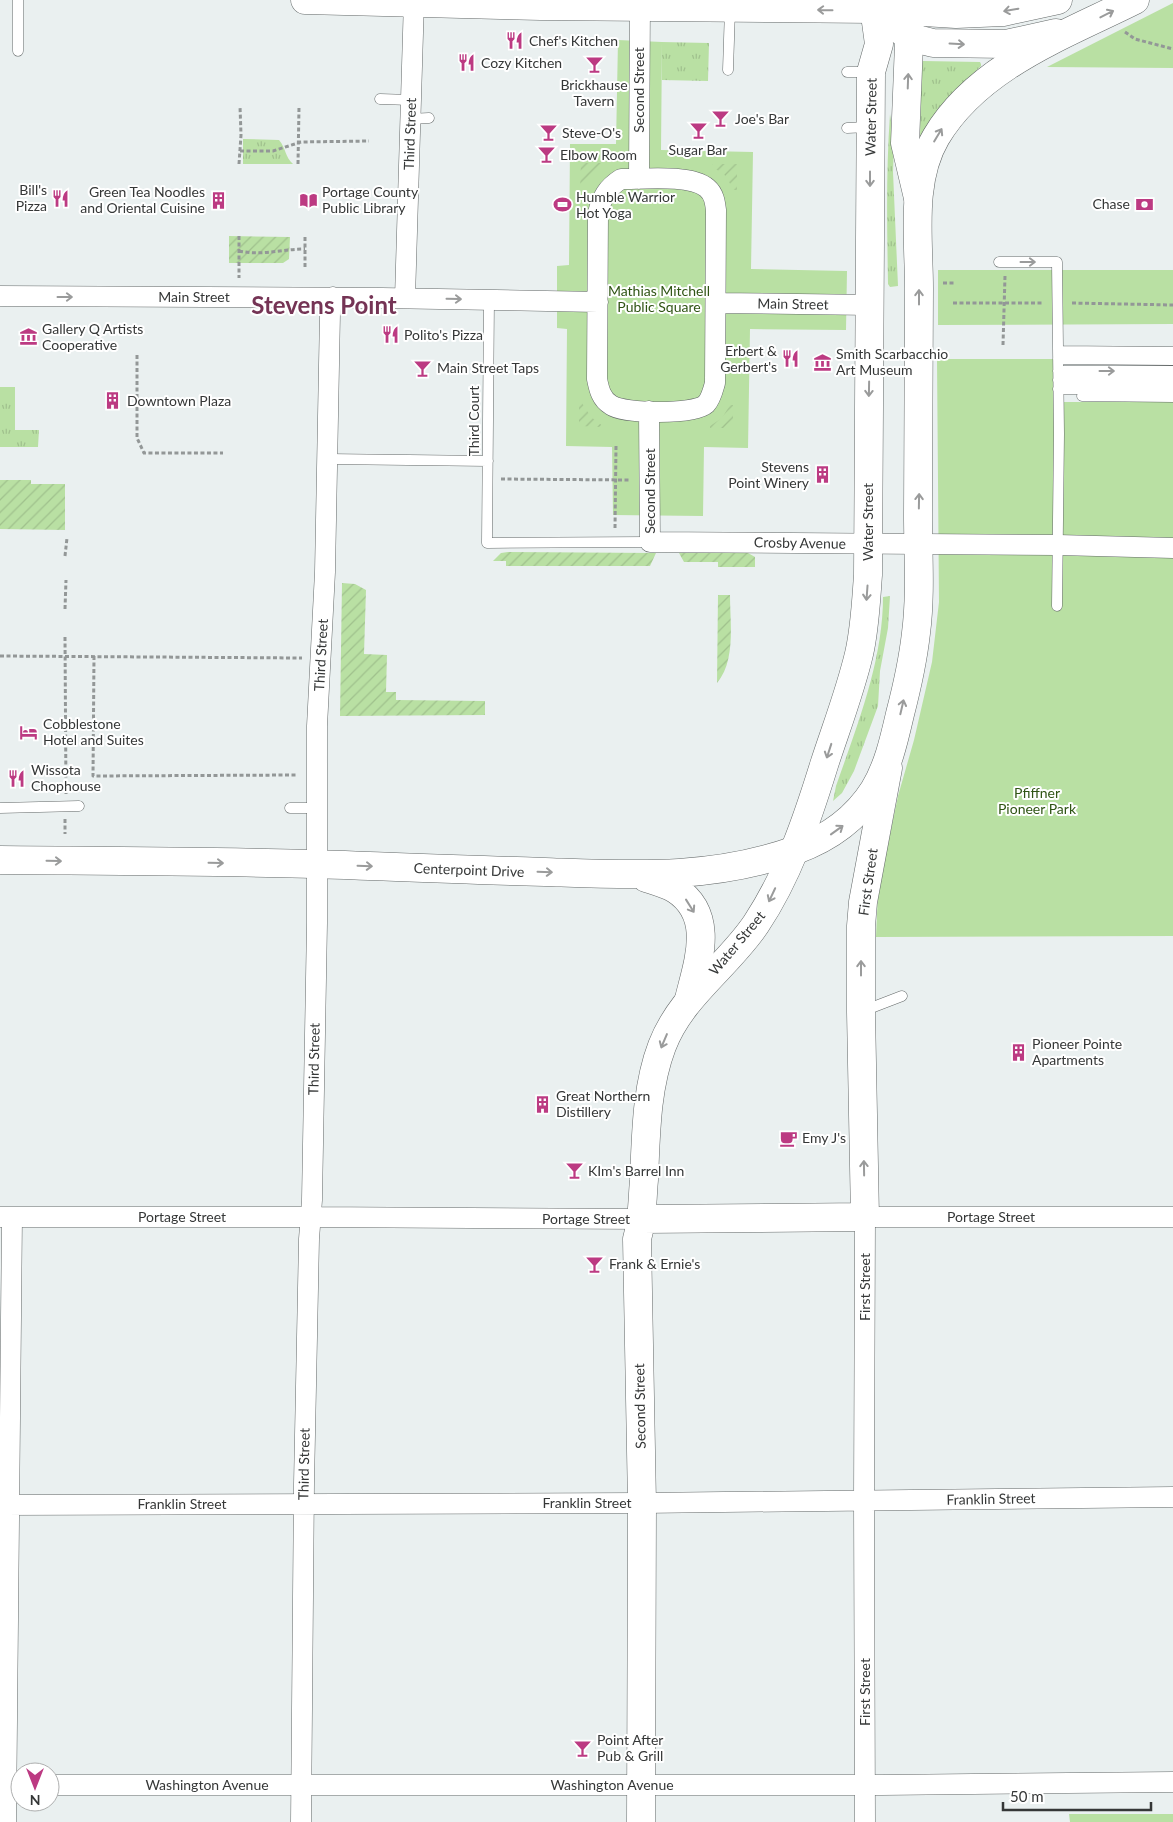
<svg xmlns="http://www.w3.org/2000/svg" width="1173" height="1822" font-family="Lato,sans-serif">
	<defs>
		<pattern id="grass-tufts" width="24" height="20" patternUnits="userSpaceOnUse" patternTransform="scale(1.25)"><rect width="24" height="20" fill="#b9e0a3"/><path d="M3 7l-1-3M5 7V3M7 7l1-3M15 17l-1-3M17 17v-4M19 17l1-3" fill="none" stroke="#a0c18d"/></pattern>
		<pattern id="garden-furrows" width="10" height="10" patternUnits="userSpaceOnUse" patternTransform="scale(1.25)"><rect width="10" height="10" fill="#b9e0a3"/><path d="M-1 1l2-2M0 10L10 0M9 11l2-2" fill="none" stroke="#a0c18d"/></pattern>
	</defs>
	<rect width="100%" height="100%" fill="#eaf0f0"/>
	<path fill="url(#grass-tufts)" d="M 662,42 L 709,43 L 708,81 L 662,80 Z
		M 923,61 L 980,62 L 981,64 L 981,66 L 939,108 L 920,140 L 921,62 Z
		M 890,114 L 894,142 L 893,172 L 898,286 L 890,287 L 888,284 C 887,227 886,170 890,114 Z
		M 243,139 L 279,140 C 286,148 285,157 293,164 L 243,164 Z
		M 0,387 L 15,387 L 15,430 L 39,430 L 38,447 L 0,447 Z
		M 890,596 L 888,628 L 880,671 L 878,706 L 854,771 L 842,793 L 833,801 L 836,786 C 857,726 883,661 883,597 Z"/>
	<path fill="#b9e0a3" d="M 1173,3 L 1173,68 L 1047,67 Z
		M 618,40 L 662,42 L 661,150 L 753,152 L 751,269 L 847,271 L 846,330 L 750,329 L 748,448 L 704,447 L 703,516 L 613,515 L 612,447 L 566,446 L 567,329 L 557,328 L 557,266 L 569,265 L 570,144 L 616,144 Z
		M 938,270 L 1173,270 L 1173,324 L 938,325 Z
		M 937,359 L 1053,359 L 1054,402 L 1173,402 L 1173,936 L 876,937 L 878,891 L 898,796 L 914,740 L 932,662 L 939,602 Z
		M 1069,1814 L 1173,1814 L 1173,1822 L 1070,1822 Z"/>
	<path fill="url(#garden-furrows)" d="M 581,163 L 604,163 L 582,190 L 580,190 Z
		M 712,164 L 737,164 L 737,190 L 734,190 L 724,174 L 712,167 Z
		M 229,236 L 290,237 L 289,259 L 283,263 L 229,263 Z
		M 579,403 L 582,403 L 591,417 L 604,427 L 579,426 Z
		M 730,405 L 733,405 L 733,428 L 710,428 L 710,426 L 722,418 Z
		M 0,480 L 31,480 L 31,484 L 65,484 L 65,530 L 0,529 Z
		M 508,552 L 656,553 L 650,566 L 506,566 L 506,561 L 493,561 L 501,553 Z
		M 679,553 L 748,553 L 755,557 L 755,567 L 718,567 L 718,562 L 684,562 Z
		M 342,583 L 355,584 L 366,590 L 364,654 L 387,655 L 386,692 L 396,692 L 396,700 L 485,701 L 485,715 L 340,716 Z
		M 718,595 L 730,595 C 730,622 736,661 717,683 Z"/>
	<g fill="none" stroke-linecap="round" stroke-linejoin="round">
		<defs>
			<path id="lane" d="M 18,0 L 18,51
				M 728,70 L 730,9
				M 847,72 L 870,72
				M 380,99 L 411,100
				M 410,119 L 429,118
				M 847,128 L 868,127
				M 999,262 L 1057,262 L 1059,434 L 1057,606
				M 489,299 L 487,543 L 650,542
				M 1058,351 L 1173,352
				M 1058,359 L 1173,360
				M 1058,371 L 1173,371
				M 1058,380 L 1173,380
				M 1058,389 L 1173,388
				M 1082,396 L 1173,397
				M 328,459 L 488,461
				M 0,808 L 79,806
				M 290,808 L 317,808
				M 863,1011 L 902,996"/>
			<path id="street" d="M 621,179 C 643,179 691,174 707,188 C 714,194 715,202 716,210 L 715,383 C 713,390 711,399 706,404 C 694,415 624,414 611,405 C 601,399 599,389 597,379 L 598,213 C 602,197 607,188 621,179 Z
				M 639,179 L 640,0
				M 0,296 L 382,298 L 598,302
				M 405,298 L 414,0
				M 716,303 L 870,305
				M 649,411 L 650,542 L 1058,545 L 1173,548
				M 0,1217 L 311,1217 L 643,1219
				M 0,1505 L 642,1503 L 1173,1497
				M 50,1785 L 882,1785 L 1173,1782
				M 6,1822 L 12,1217
				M 301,1822 L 304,1484 L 309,1239 L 312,1200 L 317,923 L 317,726 L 325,572 L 330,313 L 333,297
				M 865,1822 L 864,1500 L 865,1217 L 1173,1217"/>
			<path id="secondary" d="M 874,9 L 909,37 L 933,43 L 1006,44 L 1056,33
				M 910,19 L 905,143 L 918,198
				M 643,1219 L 865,1217 L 861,1012 L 861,926 L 863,902 L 888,768
				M 641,1822 L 642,1503 L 637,1239 C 643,1219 642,1201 644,1180 C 646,1135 646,1088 662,1046 C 681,996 727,967 756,924 C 788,876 807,820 824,765 C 836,728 850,692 859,654 C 865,628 866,601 868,575 L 871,72 L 879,44 L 873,0"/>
			<path id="primary" d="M 305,0 L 541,6 L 874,9 L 956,14 L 1003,12 L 1058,0
				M 0,860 C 115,861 230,861 345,865 C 412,868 478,870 545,872 C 633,875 711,880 796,850 C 829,838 855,820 874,790 C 888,767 894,740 900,714 C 907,687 913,660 916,633 C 921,594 918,555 918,515 C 919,440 919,364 919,288 C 919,239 910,181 936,137 C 978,66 1065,35 1135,0
				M 646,878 C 655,881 666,884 675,889 C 716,915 698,962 689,999"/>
		</defs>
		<use href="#lane" stroke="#646969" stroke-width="11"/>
		<use href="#street" stroke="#646969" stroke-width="21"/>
		<use href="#secondary" stroke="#646969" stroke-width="29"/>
		<use href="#primary" stroke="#646969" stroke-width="29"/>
		<path stroke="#939797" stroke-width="3" stroke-dasharray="4 2.5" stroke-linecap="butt" d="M 1125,32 L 1135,39 L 1173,49
			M 240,151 L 273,151 L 301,142 L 369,141
			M 239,164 L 241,135 L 240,106
			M 298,164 L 299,107
			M 239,236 L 239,278
			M 239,251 C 262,256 282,249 305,249
			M 305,267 L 305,237
			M 943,283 L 954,283
			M 953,303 L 1043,303
			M 1072,303 L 1173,305
			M 1003,345 L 1005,276
			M 137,355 L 137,438 L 144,453 L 223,453
			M 501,479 L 630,480
			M 615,528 L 616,446
			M 65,556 L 67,538
			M 65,609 L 66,580
			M 65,637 L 66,794
			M 0,656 L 302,658
			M 94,656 L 93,776 L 296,775
			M 65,819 L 65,834"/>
		<use href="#lane" stroke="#fff" stroke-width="10"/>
		<use href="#street" stroke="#fff" stroke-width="20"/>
		<use href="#secondary" stroke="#fff" stroke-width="28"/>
		<use href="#primary" stroke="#fff" stroke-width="28"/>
	</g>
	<defs><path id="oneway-shaft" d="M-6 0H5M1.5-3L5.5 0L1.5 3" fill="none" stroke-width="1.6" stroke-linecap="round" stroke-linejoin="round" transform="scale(1.25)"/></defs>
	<g stroke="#9a9b9b">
		<use href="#oneway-shaft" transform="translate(825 10) rotate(-179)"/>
		<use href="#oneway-shaft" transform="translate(1011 10) rotate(170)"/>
		<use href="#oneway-shaft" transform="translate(1107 14) rotate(-27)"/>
		<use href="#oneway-shaft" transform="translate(957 44) rotate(3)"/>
		<use href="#oneway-shaft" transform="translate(908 81) rotate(-88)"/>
		<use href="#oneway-shaft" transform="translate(938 135) rotate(-59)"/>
		<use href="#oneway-shaft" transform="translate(870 179) rotate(90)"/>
		<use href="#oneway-shaft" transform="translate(1028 262)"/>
		<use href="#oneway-shaft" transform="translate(65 297)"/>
		<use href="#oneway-shaft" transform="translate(919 297) rotate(-90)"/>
		<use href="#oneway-shaft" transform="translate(454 299) rotate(1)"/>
		<use href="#oneway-shaft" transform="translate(1107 371)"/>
		<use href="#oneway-shaft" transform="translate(869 389) rotate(91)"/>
		<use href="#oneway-shaft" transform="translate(919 501) rotate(-89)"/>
		<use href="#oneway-shaft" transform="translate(867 593) rotate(94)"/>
		<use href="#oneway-shaft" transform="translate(902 707) rotate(-77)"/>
		<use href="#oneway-shaft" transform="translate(829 751) rotate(108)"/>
		<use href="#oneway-shaft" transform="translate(837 830) rotate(-36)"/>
		<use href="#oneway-shaft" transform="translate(54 861) rotate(1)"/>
		<use href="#oneway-shaft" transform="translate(216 863) rotate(1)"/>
		<use href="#oneway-shaft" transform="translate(365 866) rotate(2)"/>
		<use href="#oneway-shaft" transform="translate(545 872) rotate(2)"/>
		<use href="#oneway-shaft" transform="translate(772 895) rotate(115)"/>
		<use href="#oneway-shaft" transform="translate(690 906) rotate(58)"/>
		<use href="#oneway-shaft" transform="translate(861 968) rotate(-90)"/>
		<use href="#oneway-shaft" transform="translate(664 1041) rotate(113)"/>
		<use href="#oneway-shaft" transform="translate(864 1168) rotate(-91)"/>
	</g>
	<defs>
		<symbol id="restaurant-bare" viewBox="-9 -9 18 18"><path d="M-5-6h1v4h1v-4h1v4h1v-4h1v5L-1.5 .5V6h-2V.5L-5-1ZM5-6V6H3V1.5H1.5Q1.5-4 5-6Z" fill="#bc3a82" stroke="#fff" stroke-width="2.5" paint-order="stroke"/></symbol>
		<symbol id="bar-bare" viewBox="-9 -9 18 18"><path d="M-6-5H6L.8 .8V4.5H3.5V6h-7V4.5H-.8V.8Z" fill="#bc3a82" stroke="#fff" stroke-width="2.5" paint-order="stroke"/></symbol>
		<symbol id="building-bare" viewBox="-9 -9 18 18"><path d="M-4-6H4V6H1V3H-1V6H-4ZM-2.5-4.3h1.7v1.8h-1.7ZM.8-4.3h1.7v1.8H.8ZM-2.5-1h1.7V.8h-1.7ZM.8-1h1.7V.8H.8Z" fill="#bc3a82" stroke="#fff" stroke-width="2.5" paint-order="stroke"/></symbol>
		<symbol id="library-bare" viewBox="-9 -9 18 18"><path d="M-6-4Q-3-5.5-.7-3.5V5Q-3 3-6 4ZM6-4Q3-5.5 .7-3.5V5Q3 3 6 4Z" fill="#bc3a82" stroke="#fff" stroke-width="2.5" paint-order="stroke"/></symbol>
		<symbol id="bank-bare" viewBox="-9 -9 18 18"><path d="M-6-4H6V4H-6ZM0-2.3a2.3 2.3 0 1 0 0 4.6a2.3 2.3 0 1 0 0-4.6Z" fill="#bc3a82" stroke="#fff" stroke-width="2.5" paint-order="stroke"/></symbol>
		<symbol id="stadium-bare" viewBox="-9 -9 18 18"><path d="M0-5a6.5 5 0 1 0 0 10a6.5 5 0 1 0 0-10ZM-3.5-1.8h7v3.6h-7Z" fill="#bc3a82" stroke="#fff" stroke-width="2.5" paint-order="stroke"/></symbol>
		<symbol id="museum-bare" viewBox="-9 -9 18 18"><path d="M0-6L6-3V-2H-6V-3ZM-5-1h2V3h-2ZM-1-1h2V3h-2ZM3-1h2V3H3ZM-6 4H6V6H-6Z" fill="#bc3a82" stroke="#fff" stroke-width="2.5" paint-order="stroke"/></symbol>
		<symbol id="hotel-bare" viewBox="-9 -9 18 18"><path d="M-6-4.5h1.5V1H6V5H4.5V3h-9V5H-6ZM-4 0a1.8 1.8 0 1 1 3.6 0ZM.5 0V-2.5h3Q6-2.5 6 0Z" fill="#bc3a82" stroke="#fff" stroke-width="2.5" paint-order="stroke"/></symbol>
		<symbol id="cafe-bare" viewBox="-9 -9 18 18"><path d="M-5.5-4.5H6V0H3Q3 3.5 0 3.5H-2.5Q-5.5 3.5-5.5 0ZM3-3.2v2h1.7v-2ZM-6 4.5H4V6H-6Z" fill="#bc3a82" stroke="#fff" stroke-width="2.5" paint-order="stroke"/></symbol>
	</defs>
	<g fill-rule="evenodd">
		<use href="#restaurant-bare" x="502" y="28" width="25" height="25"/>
		<use href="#restaurant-bare" x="454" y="50" width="25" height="25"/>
		<use href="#bar-bare" x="582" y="52" width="25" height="25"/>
		<use href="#bar-bare" x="708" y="106" width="25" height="25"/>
		<use href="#bar-bare" x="686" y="118" width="25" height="25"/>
		<use href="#bar-bare" x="536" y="120" width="25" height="25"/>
		<use href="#bar-bare" x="534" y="142" width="25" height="25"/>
		<use href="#restaurant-bare" x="48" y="186" width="25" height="25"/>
		<use href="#building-bare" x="206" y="188" width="25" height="25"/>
		<use href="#library-bare" x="296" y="188" width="25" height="25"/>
		<use href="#bank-bare" x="1132" y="192" width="25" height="25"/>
		<use href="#stadium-bare" x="550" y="192" width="25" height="25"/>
		<use href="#restaurant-bare" x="378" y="322" width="25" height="25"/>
		<use href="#museum-bare" x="16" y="324" width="25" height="25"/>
		<use href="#restaurant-bare" x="778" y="346" width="25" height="25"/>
		<use href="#museum-bare" x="810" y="350" width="25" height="25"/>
		<use href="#bar-bare" x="410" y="356" width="25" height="25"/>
		<use href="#building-bare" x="100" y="388" width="25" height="25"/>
		<use href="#building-bare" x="810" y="462" width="25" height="25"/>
		<use href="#hotel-bare" x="16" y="720" width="25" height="25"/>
		<use href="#restaurant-bare" x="4" y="766" width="25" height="25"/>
		<use href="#building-bare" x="1006" y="1040" width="25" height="25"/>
		<use href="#building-bare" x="530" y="1092" width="25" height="25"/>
		<use href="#cafe-bare" x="776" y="1126" width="25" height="25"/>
		<use href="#bar-bare" x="562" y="1158" width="25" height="25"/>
		<use href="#bar-bare" x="582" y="1252" width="25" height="25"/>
		<use href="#bar-bare" x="570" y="1736" width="25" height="25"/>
	</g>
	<g text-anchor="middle" stroke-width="4" stroke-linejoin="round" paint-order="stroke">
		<g font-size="14" fill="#353737" stroke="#fff" text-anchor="start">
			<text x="529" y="46">Chef's Kitchen</text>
			<text x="481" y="68">Cozy Kitchen</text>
			<text x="594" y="90" text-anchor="middle">Brickhause<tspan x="594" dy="16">Tavern</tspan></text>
			<text x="735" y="124">Joe's Bar</text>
			<text x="562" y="138">Steve-O's</text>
			<text x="698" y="155" text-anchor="middle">Sugar Bar</text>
			<text x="560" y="160">Elbow Room</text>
			<text x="47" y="195" text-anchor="end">Bill's<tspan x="47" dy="16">Pizza</tspan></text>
			<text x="205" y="197" text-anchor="end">Green Tea Noodles<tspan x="205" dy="16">and Oriental Cuisine</tspan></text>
			<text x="322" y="197">Portage County<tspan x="322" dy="16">Public Library</tspan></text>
			<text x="576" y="202">Humble Warrior<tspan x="576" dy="16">Hot Yoga</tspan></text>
			<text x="1130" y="209" text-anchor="end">Chase</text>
			<text x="42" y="334">Gallery Q Artists<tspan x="42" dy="16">Cooperative</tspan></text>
			<text x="404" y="340">Polito's Pizza</text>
			<text x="777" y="356" text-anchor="end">Erbert &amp;<tspan x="777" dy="16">Gerbert's</tspan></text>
			<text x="836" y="359">Smith Scarbacchio<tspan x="836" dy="16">Art Museum</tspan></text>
			<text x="437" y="373">Main Street Taps</text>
			<text x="127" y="406">Downtown Plaza</text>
			<text x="809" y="472" text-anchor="end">Stevens<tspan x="809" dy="16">Point Winery</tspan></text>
			<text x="43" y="729">Cobblestone<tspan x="43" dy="16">Hotel and Suites</tspan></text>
			<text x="31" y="775">Wissota<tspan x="31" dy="16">Chophouse</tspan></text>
			<text x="1032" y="1049">Pioneer Pointe<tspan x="1032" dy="16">Apartments</tspan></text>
			<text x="556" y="1101">Great Northern<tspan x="556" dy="16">Distillery</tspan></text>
			<text x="802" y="1143">Emy J's</text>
			<text x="588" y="1176">KIm's Barrel Inn</text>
			<text x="609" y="1269">Frank &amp; Ernie's</text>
			<text x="597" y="1745">Point After<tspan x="597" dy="16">Pub &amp; Grill</tspan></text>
		</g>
		<g font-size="14" fill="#353737" stroke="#fff">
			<text transform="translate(639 90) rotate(-90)" y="5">Second Street</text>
			<text transform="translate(871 117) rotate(-89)" y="5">Water Street</text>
			<text transform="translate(410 134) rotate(-88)" y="5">Third Street</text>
			<text x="194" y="302">Main Street</text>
			<text transform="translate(793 304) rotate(1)" y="5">Main Street</text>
			<text transform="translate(474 421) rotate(-90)" y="5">Third Court</text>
			<text transform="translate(650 491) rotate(-90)" y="5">Second Street</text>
			<text transform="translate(868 522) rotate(-90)" y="5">Water Street</text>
			<text transform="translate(800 543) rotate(1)" y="5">Crosby Avenue</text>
			<text transform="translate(321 655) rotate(-87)" y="5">Third Street</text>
			<text transform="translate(469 870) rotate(2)" y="5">Centerpoint Drive</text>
			<text transform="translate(868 882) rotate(-82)" y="5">First Street</text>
			<text transform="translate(737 943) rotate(-50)" y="5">Water Street</text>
			<text transform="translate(314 1059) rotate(-89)" y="5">Third Street</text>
			<text x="182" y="1222">Portage Street</text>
			<text x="991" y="1222">Portage Street</text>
			<text x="586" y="1224">Portage Street</text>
			<text transform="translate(865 1287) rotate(-90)" y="5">First Street</text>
			<text transform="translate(640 1406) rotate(-91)" y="5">Second Street</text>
			<text transform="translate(304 1464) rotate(-89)" y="5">Third Street</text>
			<text transform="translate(991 1499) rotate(-1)" y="5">Franklin Street</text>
			<text x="587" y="1508">Franklin Street</text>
			<text x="182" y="1509">Franklin Street</text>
			<text transform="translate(865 1692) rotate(-90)" y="5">First Street</text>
			<text x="207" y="1790">Washington Avenue</text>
			<text x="612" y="1790">Washington Avenue</text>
		</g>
		<g font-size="14" fill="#2f5414" stroke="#fff">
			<text x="659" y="296">Mathias Mitchell<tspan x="659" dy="16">Public Square</tspan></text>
			<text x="1037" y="798">Pfiffner<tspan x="1037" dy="16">Pioneer Park</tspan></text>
		</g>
		<g font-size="24" font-weight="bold" fill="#753455" stroke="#fff">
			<text x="324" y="314">Stevens Point</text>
		</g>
	</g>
	<g transform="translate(35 1787) rotate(180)"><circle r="24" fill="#ffffff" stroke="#aeafaf"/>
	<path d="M0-4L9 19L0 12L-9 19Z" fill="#bc3a82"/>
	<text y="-8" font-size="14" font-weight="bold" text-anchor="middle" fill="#353737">N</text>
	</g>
	<path d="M1003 1802v8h148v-8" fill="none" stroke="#353737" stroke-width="2.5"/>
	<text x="1010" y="1802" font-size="15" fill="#353737" stroke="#ffffff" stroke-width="4" paint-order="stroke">50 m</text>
</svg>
